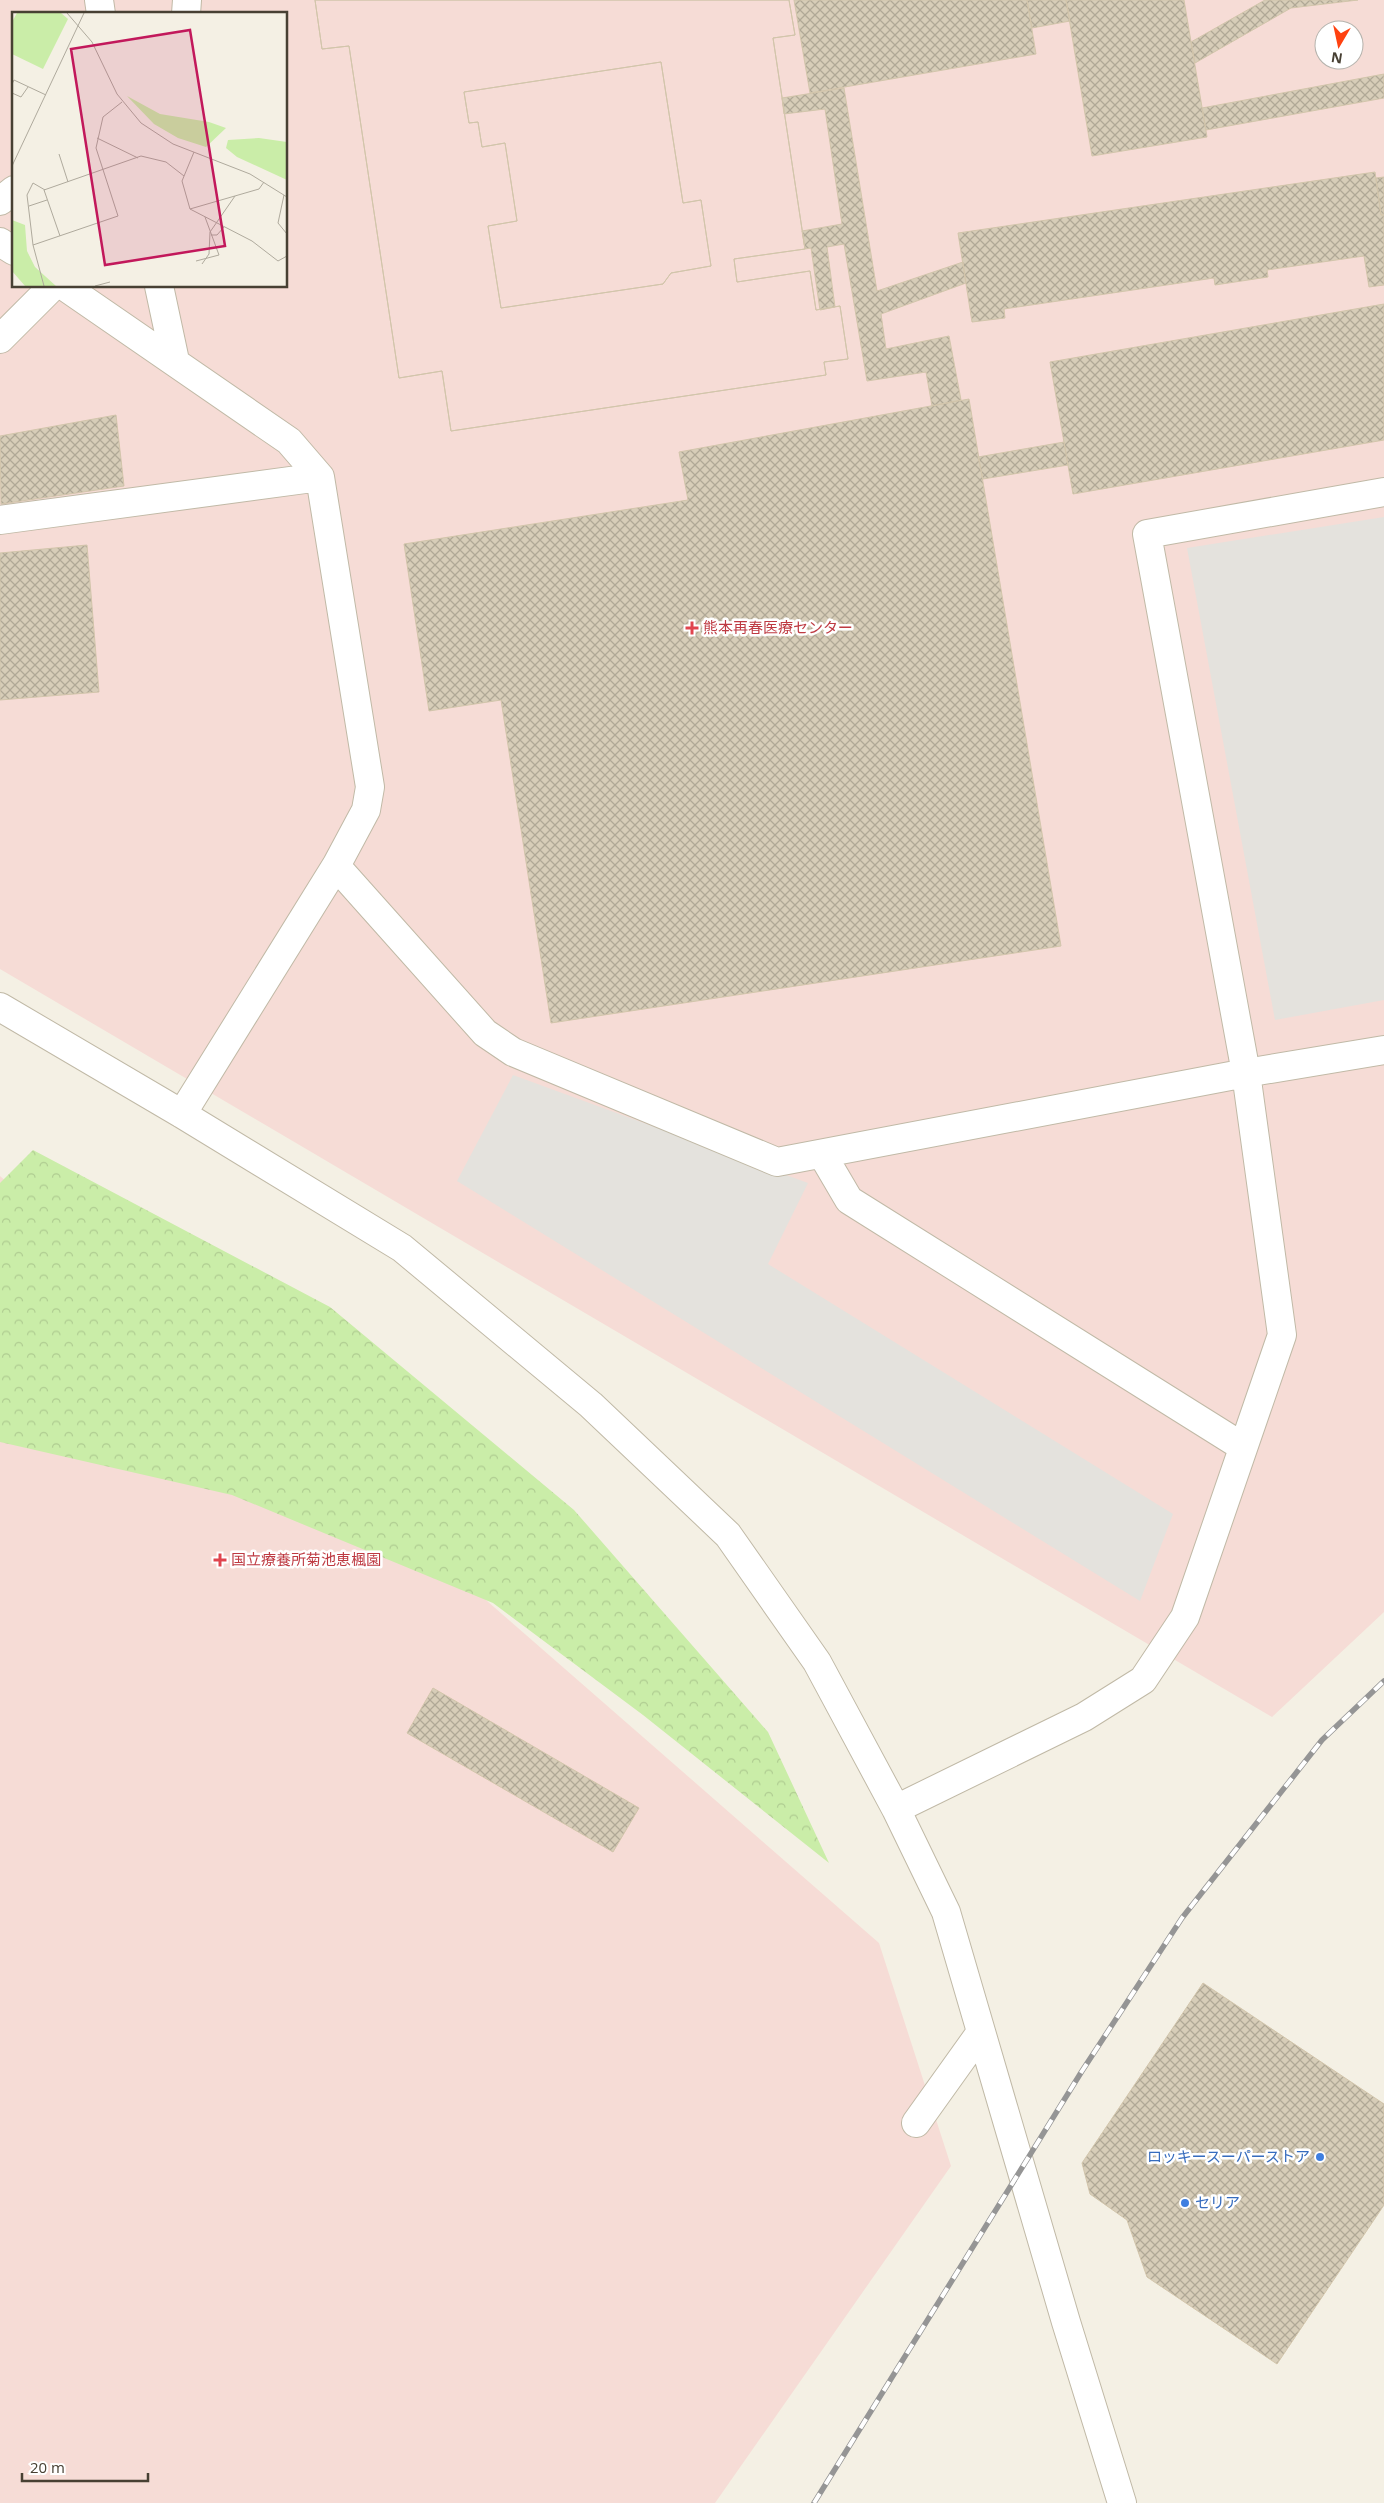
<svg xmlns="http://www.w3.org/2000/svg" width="1384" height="2503" font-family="'Open Sans','Noto Sans JP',sans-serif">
	<defs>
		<pattern id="forest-crowns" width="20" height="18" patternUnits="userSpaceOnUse" patternTransform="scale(1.25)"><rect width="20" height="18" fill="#caeda8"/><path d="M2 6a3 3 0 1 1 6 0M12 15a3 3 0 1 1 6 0" fill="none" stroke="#afcc91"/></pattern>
		<pattern id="building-cross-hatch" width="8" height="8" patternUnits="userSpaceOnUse" patternTransform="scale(1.25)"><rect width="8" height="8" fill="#d7cdb8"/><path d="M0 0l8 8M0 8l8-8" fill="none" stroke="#b0a896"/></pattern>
	</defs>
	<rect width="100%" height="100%" fill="#f4f0e4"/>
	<path fill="#f6dcd6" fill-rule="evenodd" d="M 0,0 L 1384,0 L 1384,1612 L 1272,1717 L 0,969 ZM 14,14 L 286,14 L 286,286 L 14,286 ZM 1324,30 L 1354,30 L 1354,60 L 1324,60 Z
		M 0,1176 L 879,1943 L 951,2166 L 715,2503 L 0,2503 Z"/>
	<path fill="url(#forest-crowns)" d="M 33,1150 L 330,1307 L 574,1510 L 768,1732 L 829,1863 L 643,1715 L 493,1603 L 232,1495 L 0,1442 L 0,1183 Z"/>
	<path fill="#e4e2dd" d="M 1384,517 L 1384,1000 L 1275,1020 L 1187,548 Z
		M 513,1075 L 808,1183 L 768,1264 L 1173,1514 L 1140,1601 L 457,1181 Z"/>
	<path fill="url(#building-cross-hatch)" stroke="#d2c5ab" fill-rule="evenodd" d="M 315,0 L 789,0 L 795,35 L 773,38 L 805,249 L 734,259 L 737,282 L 810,271 L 816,310 L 840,306 L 848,359 L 824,362 L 826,375 L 451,431 L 442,371 L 399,378 L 349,46 L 322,49 ZM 661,62 L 683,203 L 701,200 L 711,266 L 671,273 L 663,284 L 501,308 L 488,226 L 517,221 L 505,143 L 482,147 L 478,122 L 469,123 L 464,92 Z
		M 315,0 L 789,0 L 795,35 L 773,38 L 805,249 L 734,259 L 737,282 L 810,271 L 816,310 L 840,306 L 848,359 L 824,362 L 826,375 L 451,431 L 442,371 L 399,378 L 349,46 L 322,49 Z
		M 794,0 L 1027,0 L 1036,54 L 810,93 Z
		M 1027,0 L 1066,0 L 1070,21 L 1032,28 Z
		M 1066,0 L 1184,0 L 1207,137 L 1092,156 Z
		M 1265,0 L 1358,0 L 1291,8 L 1195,63 L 1191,42 Z
		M 661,62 L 683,203 L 701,200 L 711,266 L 671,273 L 663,284 L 501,308 L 488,226 L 517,221 L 505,143 L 482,147 L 478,122 L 469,123 L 464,92 Z
		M 1384,74 L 1384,98 L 1206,130 L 1202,108 Z
		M 844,88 L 877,291 L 963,262 L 966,283 L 881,314 L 886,349 L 949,336 L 961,400 L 932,406 L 926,372 L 867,381 L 844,244 L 827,247 L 835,307 L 820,310 L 811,248 L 805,249 L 802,231 L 842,224 L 825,109 L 784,114 L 782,98 Z
		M 1375,172 L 1381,215 L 1384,215 L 1384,285 L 1369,287 L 1364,256 L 1267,270 L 1268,277 L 1215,285 L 1214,278 L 1004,309 L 1005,318 L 972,322 L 958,233 Z
		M 1384,177 L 1384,215 L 1381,215 L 1376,178 Z
		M 1384,304 L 1384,440 L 1073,494 L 1050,362 Z
		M 969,399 L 1061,946 L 551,1023 L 501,700 L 429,711 L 404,544 L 688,500 L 679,452 Z
		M 116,415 L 124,486 L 1,504 L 0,436 Z
		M 1064,442 L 1068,465 L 983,479 L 978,457 Z
		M 87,545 L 99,692 L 0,700 L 0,553 Z
		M 433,1688 L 639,1808 L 613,1852 L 407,1733 Z
		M 1203,1983 L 1384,2104 L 1384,2205 L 1277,2364 L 1147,2277 L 1127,2220 L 1090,2194 L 1082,2163 Z"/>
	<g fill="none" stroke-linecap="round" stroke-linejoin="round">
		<defs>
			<path id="minor" d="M 99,0 L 101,14
				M 186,14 L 187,0
				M 0,201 L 14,190
				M 0,242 L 14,251
				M 64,286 L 289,441 L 320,477 L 370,787 L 366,810 L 336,866 L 182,1114
				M 159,286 L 175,361
				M 0,339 L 53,286
				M 0,520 L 320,477
				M 336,866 L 485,1033 L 513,1052 L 777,1162 L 1246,1073 L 1384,1050
				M 0,1007 L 182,1114 L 402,1248 L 591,1405 L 728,1535 L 817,1662 L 896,1809 L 946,1912 L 1066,2322 L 1122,2503
				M 822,1154 L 849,1200 L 1243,1447
				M 896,1809 L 1084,1717 L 1143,1680 L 1185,1617 L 1282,1335 L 1246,1073 L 1147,534 L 1384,492
				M 916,2123 L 981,2032"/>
		</defs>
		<use href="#minor" stroke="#c0b9a6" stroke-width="30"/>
		<use href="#minor" stroke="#fff" stroke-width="28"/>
		<defs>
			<path id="rail" d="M 814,2503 L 1082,2071 L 1182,1918 L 1322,1740 L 1384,1681"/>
		</defs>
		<use href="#rail" stroke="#959595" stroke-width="5.5"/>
		<use href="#rail" stroke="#fff" stroke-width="4" stroke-dasharray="11" stroke-linecap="butt"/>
	</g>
	<g fill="#e0444e" stroke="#fff" stroke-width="2">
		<path d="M689.5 620.5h5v5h5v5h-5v5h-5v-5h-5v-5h5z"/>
		<path d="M217.5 1552.5h5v5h5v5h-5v5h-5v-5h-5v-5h5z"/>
	</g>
	<g fill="#3f7fe0" stroke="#fff" stroke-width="2">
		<circle cx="1320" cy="2157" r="5"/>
		<circle cx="1185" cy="2203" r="5"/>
	</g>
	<g text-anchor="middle" stroke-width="5" stroke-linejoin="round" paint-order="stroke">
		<g font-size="15" fill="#be3a42" stroke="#fff" text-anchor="start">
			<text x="703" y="633">熊本再春医療センター</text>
			<text x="231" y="1565">国立療養所菊池恵楓園</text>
		</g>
		<g font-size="15" fill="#366cbe" stroke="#fff" text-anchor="end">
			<text x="1310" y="2162">ロッキースーパーストア</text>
			<text x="1195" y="2208" text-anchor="start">セリア</text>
		</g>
	</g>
	<g transform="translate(12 12)">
		<rect width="275" height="275" fill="#f4f0e4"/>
		<path d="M 5,1 L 49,1 L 56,7 L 31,57 L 0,42 L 0,10 Z" fill="#caeda8"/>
		<path d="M 115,84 L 148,102 L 197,110 L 214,116 L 194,135 L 166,126 L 142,112 ZM 247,126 L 275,130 L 275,168 L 225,145 L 214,136 L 216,128 ZM 0,208 L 13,213 L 15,239 L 23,255 L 44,274 L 13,274 L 0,259 Z" fill="#caeda8"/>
		<path fill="none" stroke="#afaa9d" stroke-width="1" d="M 55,1 L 80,30 L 105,82 L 129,111 L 161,132 L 238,162 L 275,185M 0,72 L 2,68 L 34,83M 0,81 L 9,85 L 16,75M 85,126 L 126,146M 182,140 L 170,169 L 178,197 L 240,229 L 266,249 L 275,244M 47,142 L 56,170M 0,154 L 72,1M 272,183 L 266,211 L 275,222M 17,194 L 35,188M 178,197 L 247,177 L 252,170M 199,223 L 205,223 L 212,215M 48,224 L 32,178 L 129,144 L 154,150 L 172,164M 21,233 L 106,204 L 84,136 L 91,105 L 110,90M 184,249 L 207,243 L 193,205M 190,252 L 197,242 L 198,220 L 223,184M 32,274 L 21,233 L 15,183 L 21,171 L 33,178M 83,274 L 98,270"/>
		<path fill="#c2185b" fill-opacity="0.15" stroke="#c2185b" stroke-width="2.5" d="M 178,18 L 213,234 L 93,253 L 59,37 Z"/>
		<rect width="275" height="275" fill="none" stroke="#474033" stroke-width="2.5"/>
	</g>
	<g transform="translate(1339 45) rotate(189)"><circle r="24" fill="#ffffff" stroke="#b5b3ad"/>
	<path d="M0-4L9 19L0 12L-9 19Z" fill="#ff4210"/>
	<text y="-8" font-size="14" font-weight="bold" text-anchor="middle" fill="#474033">N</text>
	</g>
	<path d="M22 2473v8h126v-8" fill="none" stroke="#474033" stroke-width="2.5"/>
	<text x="30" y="2473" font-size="15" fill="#474033" stroke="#ffffff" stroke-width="4" paint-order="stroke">20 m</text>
</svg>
